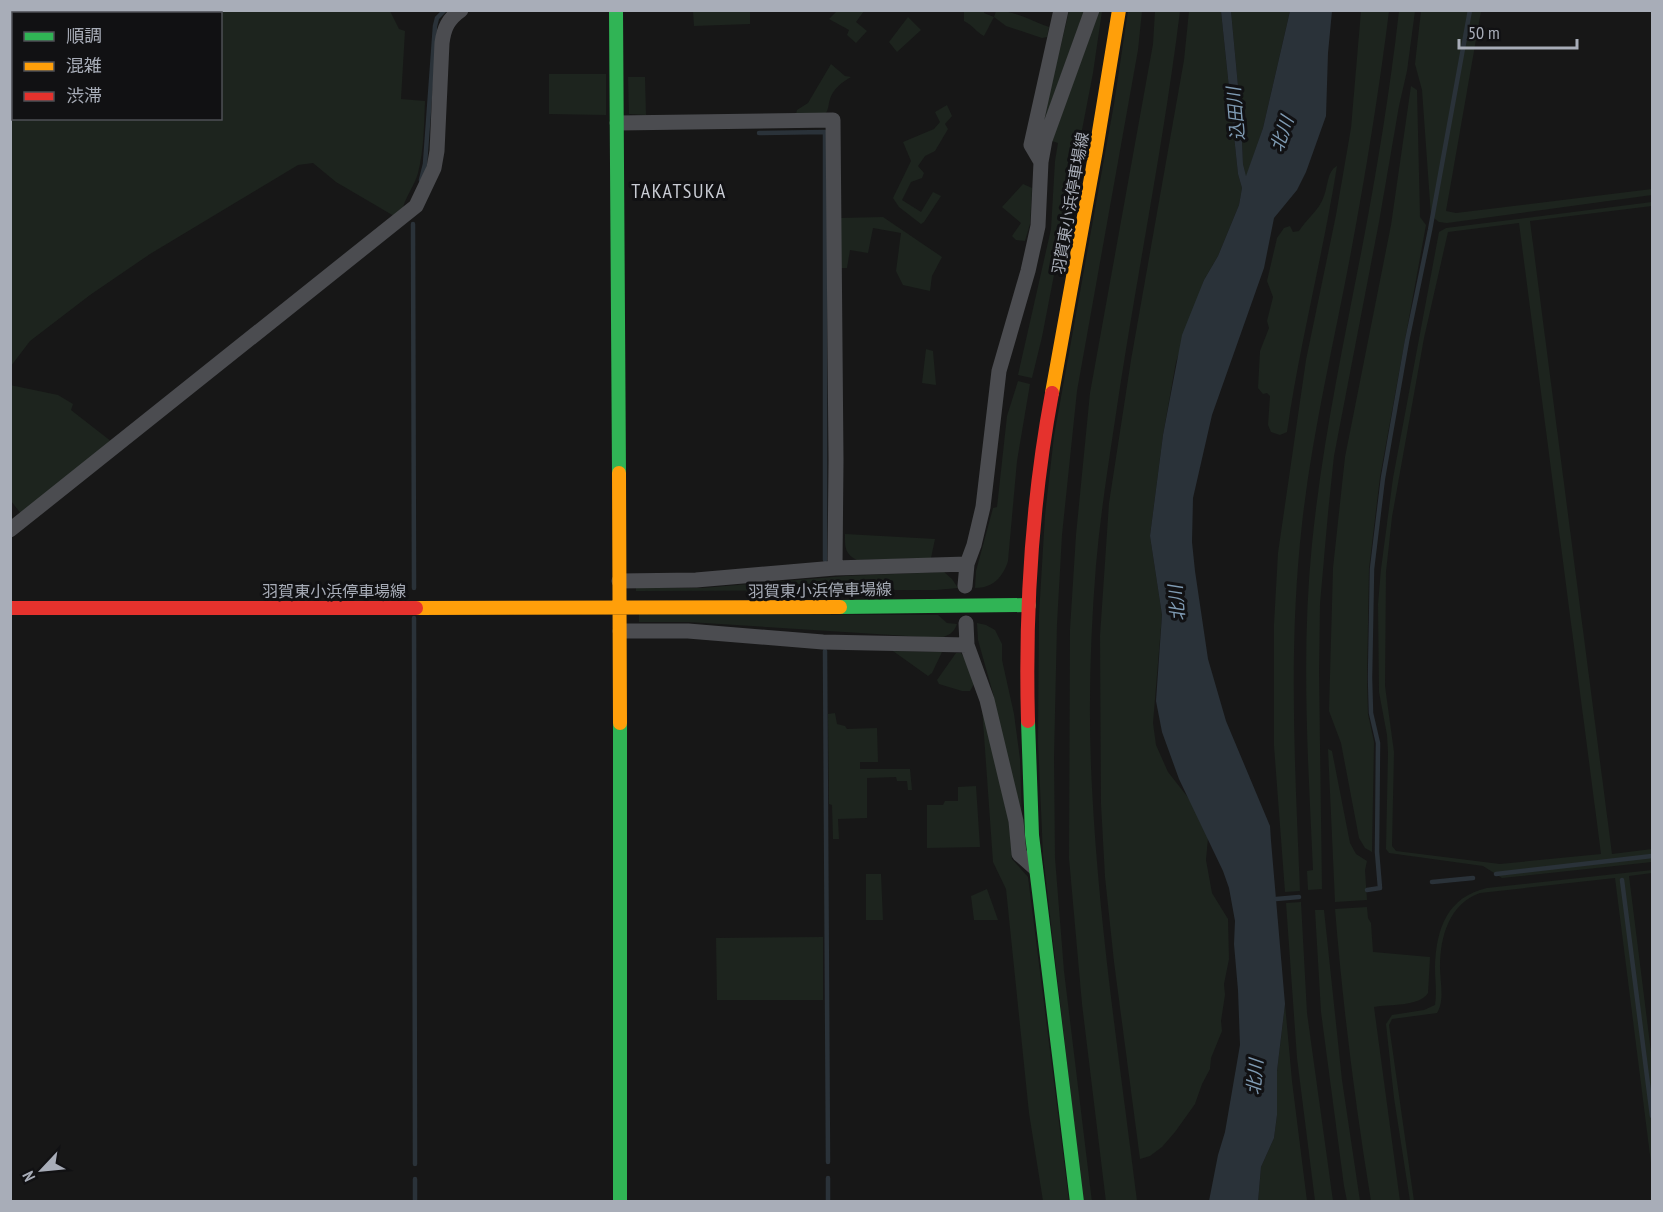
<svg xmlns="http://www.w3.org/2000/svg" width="1663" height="1212" font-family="'PT Sans Narrow','Noto Sans JP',sans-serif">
	<rect width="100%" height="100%" fill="#171717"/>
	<path fill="#1d241e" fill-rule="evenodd" d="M 11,11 L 390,11 L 399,29 L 405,31 L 401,99 L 425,101 C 424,125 424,150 418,173 C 415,185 404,199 403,209 L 394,216 L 336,182 L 313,163 L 298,165 L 150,254 L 90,295 L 30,341 L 11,366 ZM 14,14 L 220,14 L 220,118 L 14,118 Z
		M 693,11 L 750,11 L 750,24 L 694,26 Z
		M 837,11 L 864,11 L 856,22 L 867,31 L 856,43 L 847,35 L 849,30 L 829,19 Z
		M 964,11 L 984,11 L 984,13 L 994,17 L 996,11 C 1014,10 1032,21 1049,27 L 1047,37 L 1042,38 L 1006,26 L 994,17 L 984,36 C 975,31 974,26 964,21 Z
		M 1069,11 L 1084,11 L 1039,136 Z
		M 1099,11 L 1102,11 L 1093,73 L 1042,337 L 1032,378 L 1018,375 L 1051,229 L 1055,161 L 1058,143 L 1052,141 Z
		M 1128,11 L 1142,11 L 1138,50 L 1077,391 L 1062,535 L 1057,624 L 1054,757 L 1055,858 L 1064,971 L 1092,1202 L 1083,1201 L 1043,855 L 1038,742 L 1039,615 L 1045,515 L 1054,436 L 1114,104 Z
		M 1155,11 L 1180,11 C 1163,150 1134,288 1114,427 C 1107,473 1100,519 1096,565 C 1090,639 1088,714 1092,788 C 1099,926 1120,1064 1137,1201 L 1106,1202 L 1082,1004 L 1069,858 L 1070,629 L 1076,535 L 1090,393 L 1153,44 Z
		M 1189,11 L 1221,11 L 1238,174 L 1242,188 L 1239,205 L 1218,256 L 1204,280 L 1176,362 L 1163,435 L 1150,536 L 1162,615 L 1153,723 L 1156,745 L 1168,772 L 1190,800 L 1208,838 L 1206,860 L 1212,893 L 1228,919 L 1229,959 L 1224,984 L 1225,995 L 1221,1021 L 1222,1031 L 1211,1058 L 1210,1069 L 1202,1084 L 1195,1104 L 1175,1132 L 1162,1147 L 1150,1156 L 1140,1159 L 1114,962 L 1105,877 L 1101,804 L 1100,636 L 1109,503 L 1131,360 L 1184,60 Z
		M 1231,11 L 1290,11 L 1263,128 L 1246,178 L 1243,164 L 1241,118 Z
		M 1361,11 L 1389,11 C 1379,91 1366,172 1351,252 C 1334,343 1312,433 1302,524 C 1288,647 1295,768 1300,891 L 1285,892 L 1274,746 L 1274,624 L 1278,553 L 1306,360 L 1336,215 L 1351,128 Z
		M 1399,11 L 1415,11 L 1407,71 L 1399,106 L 1379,222 L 1334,456 L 1328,513 L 1320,604 L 1319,672 L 1322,889 L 1308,890 L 1307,871 L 1313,870 C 1308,762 1301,652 1312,544 C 1322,444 1343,346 1362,248 C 1377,170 1390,90 1399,11 Z
		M 1421,11 L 1481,11 L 1446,211 L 1456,213 L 1652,189 L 1652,195 L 1447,223 L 1439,222 L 1431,216 L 1422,90 L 1415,64 Z
		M 908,17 L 921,30 L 897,52 L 889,42 Z
		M 831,64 L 845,76 L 851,77 C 842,82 833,89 830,99 C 828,105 829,109 825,114 L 796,114 L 797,110 L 808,103 Z
		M 549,74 L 606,74 L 606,115 L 549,114 Z
		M 628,77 L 645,77 L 646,115 L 629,114 Z
		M 1411,86 L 1417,90 L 1420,217 L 1426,225 L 1380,477 L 1369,569 L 1367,678 L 1368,714 L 1374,742 L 1372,852 L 1365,848 L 1359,838 L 1341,743 L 1329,711 L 1333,568 L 1345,457 L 1391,225 Z
		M 947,105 L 952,116 L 945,124 L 948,129 L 935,151 L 925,156 L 918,166 L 924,173 L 922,178 L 911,182 L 902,200 L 921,212 L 933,192 L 941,196 L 924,222 L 921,224 L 899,207 L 893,198 L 911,161 L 903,142 L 934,129 L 940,122 L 935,112 Z
		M 1337,166 C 1323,255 1300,342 1287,432 L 1280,435 L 1271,432 L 1268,425 L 1270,396 L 1267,393 L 1263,394 L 1258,388 L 1260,351 L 1269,328 L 1267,321 L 1273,297 L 1267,281 L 1277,238 L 1284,228 L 1290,226 L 1293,232 L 1299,231 C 1307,218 1319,211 1324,196 C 1328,186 1327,171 1337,166 Z
		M 1023,184 L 1032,188 L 1030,224 L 1025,241 L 1016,240 L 1012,236 L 1021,223 L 1002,207 Z
		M 1652,202 L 1652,206 L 1530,221 L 1612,854 L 1652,849 L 1652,862 L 1502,878 L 1483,866 L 1389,853 L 1386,849 L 1388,752 L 1387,735 L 1379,692 L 1378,604 L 1381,569 L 1393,478 L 1439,232 L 1446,228 ZM 1519,223 L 1601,854 L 1500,864 L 1396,851 L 1392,846 L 1394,752 L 1385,686 L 1386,572 L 1392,517 L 1424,338 L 1448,232 Z
		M 883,217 L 942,257 L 932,276 L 930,291 L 903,285 L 896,271 L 901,233 L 873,228 L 868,253 L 850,250 L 847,268 L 840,268 L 840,218 Z
		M 926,349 L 933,351 L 936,385 L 922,383 Z
		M 1018,381 L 1030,384 L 1017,461 L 1008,561 C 1003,577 993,588 975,588 L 976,571 L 993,508 L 997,507 L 1007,416 Z
		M 10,385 L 58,395 L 73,404 L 71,410 L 112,442 L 22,515 L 11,501 Z
		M 845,534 L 935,539 L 931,558 L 857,560 C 844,554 845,546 845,534 Z
		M 944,572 L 952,579 L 958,588 L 936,590 L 636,591 L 636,588 L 702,588 L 845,576 Z
		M 639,614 L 938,615 L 947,623 L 957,624 C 954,633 948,636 939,638 L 688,622 L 639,622 Z
		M 977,623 L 986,625 L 995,630 L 1002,644 L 1002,660 L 1014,714 L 1020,759 L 1022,819 L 993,697 L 994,697 L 978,640 Z
		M 893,651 L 942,652 L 932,673 L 928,676 Z
		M 956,653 L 961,653 L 967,663 L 974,684 L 970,691 L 962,691 L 939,684 L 937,680 Z
		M 982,707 L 1009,822 L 1012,859 L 1028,877 L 1069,1201 L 1043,1201 L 1029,1113 L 1006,889 L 993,862 Z
		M 835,713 L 837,724 L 845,726 L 847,729 L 877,728 L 878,762 L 860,762 L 860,769 L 910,769 L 912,790 L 908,790 L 907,781 L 897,781 L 896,777 L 867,778 L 867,818 L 838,819 L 839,839 L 833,839 L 832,805 L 829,804 L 828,714 Z
		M 1328,749 L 1332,751 L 1350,843 L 1356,854 L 1367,861 L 1365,870 L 1367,900 L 1335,902 Z
		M 976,786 L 980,847 L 927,848 L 927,805 L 943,805 L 945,801 L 958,801 L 958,787 Z
		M 1652,870 L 1652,873 L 1629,876 L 1652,1060 L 1652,1171 L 1615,878 L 1480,893 C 1449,904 1440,937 1440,967 C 1440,982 1445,1000 1437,1013 L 1392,1019 L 1389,1025 L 1414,1201 L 1410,1201 L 1394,1098 L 1386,1024 L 1392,1015 L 1424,1010 L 1435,1005 C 1437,992 1435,980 1435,967 C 1436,929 1447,897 1487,888 Z
		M 866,874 L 881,874 L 883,920 L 866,920 Z
		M 987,889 L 998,920 L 974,920 L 971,896 Z
		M 1301,902 L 1307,1013 L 1333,1201 L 1315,1201 L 1297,1058 L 1286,903 Z
		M 1367,907 L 1368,918 L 1371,923 L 1373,952 L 1430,957 L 1428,993 C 1419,1007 1389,1004 1374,1007 L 1400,1201 L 1371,1201 C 1355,1104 1343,1007 1335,909 Z
		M 1315,910 L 1324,910 L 1342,1080 L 1360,1201 L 1347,1201 L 1344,1186 L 1321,1012 Z
		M 823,937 L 823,1000 L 717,1000 L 716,938 Z
		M 1285,1004 L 1292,1081 L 1307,1201 L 1258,1202 L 1261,1167 L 1274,1138 L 1277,1115 L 1277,1071 Z"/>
	<path fill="#2a3239" d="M 1221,11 L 1231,11 L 1241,118 L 1243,164 L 1246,176 L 1263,128 L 1290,11 L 1332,11 L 1328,53 L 1326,116 L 1306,172 L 1297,190 L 1274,218 L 1264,268 L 1212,415 L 1193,498 L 1192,542 L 1195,571 L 1208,659 L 1226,721 L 1270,826 L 1271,841 L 1285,1004 L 1277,1071 L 1277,1115 L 1274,1138 L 1261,1167 L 1258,1202 L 1209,1201 L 1218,1155 L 1225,1132 L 1240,1045 L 1238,990 L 1234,944 L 1235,921 L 1229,888 L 1223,871 L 1179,779 L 1162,732 L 1156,701 L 1162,615 L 1150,536 L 1163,435 L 1182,335 L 1204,280 L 1218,256 L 1239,205 L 1242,188 L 1238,174 Z"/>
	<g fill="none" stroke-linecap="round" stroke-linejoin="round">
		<path stroke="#2a3239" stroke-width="4.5" d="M 759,133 L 825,132 L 825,560
			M 421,180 L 425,164 L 435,26 L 437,18 L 445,10
			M 413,224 L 414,588
			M 414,618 L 415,1164
			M 825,651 L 828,1162
			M 1496,874 L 1652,856
			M 1622,880 L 1652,1116
			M 1432,882 L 1473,878
			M 1367,890 L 1380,888 L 1377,852 L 1378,743 L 1371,713 L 1370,678 L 1372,569 L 1383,478 L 1407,341 L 1430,230 L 1470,10
			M 1276,899 L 1299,897
			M 828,1178 L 828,1202
			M 415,1179 L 415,1202"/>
		<path stroke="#4b4c50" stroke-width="15" d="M 617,123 L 833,120 L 836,460 L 835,568
			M 1041,162 L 1045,140 L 1092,10
			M 10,530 L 416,206 L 434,168 L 437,151 L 442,43 C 444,28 448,19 461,10
			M 619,581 L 696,580 L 835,568 L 967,564
			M 965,586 L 967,564 L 974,545 L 983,507 L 999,371 L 1028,271 L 1038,226 L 1041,162 L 1031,145 L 1061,10
			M 966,623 L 967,645 L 987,700 L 1016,821 L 1019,854 L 1035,868
			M 620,631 L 688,631 L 823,642 L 967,645"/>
		<path stroke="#30b455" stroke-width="14" d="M 616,10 L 619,473
			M 840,607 L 1029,605
			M 1028,721 L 1032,835 L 1077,1202
			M 620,1202 L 620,723"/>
		<path stroke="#ff9f0a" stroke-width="14" d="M 1052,393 L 1096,150 L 1119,10
			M 619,473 L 620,723
			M 416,608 L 840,607"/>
		<path stroke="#e5322d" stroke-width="14" d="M 10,608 L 416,608
			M 1028,721 C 1025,612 1032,500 1052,393"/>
	</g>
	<g text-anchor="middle" stroke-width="6" stroke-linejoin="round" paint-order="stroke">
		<g font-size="16" fill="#a8adb8" stroke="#111113">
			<text transform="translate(1070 203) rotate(-80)" y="6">羽賀東小浜停車場線</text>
			<text transform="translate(820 590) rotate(-1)" y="6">羽賀東小浜停車場線</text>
			<text x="334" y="597">羽賀東小浜停車場線</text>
		</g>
		<g font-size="18" font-style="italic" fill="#7f9bb3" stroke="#111113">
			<text transform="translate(1236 114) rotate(-95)" y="6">込田川</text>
			<text transform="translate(1282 134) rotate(-71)" y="6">北川</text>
			<text transform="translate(1177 603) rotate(-95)" y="6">北川</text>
			<text transform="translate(1255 1077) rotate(-85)" y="6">北川</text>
		</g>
		<g font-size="20" letter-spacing="1.5" fill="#c9ccd4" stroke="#111113">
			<text x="679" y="198">TAKATSUKA</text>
		</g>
	</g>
	<rect width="1663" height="1212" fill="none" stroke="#a8adb8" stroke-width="24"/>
	<rect x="12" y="12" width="210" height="108" fill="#111113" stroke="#4d4f55" stroke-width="1.5"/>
	<rect x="24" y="32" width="30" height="9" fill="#30b455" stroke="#4d4f55" stroke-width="1.5"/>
	<text x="66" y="42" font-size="18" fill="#a8adb8">順調</text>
	<rect x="24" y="62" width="30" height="9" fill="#ff9f0a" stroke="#4d4f55" stroke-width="1.5"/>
	<text x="66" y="72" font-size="18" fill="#a8adb8">混雑</text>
	<rect x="24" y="92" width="30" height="9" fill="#e5322d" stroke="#4d4f55" stroke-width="1.5"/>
	<text x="66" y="102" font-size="18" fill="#a8adb8">渋滞</text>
	<g transform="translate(42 1170) rotate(244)" stroke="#111113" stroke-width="4.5" paint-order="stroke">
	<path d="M0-4.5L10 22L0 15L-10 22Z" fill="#a8adb8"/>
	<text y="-9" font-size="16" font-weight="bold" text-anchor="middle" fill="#a8adb8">N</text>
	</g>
	<path d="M1459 39v9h118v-9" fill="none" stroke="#a8adb8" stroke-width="3"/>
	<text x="1468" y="39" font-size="18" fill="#a8adb8" stroke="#111113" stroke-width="4.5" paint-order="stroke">50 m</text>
</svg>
